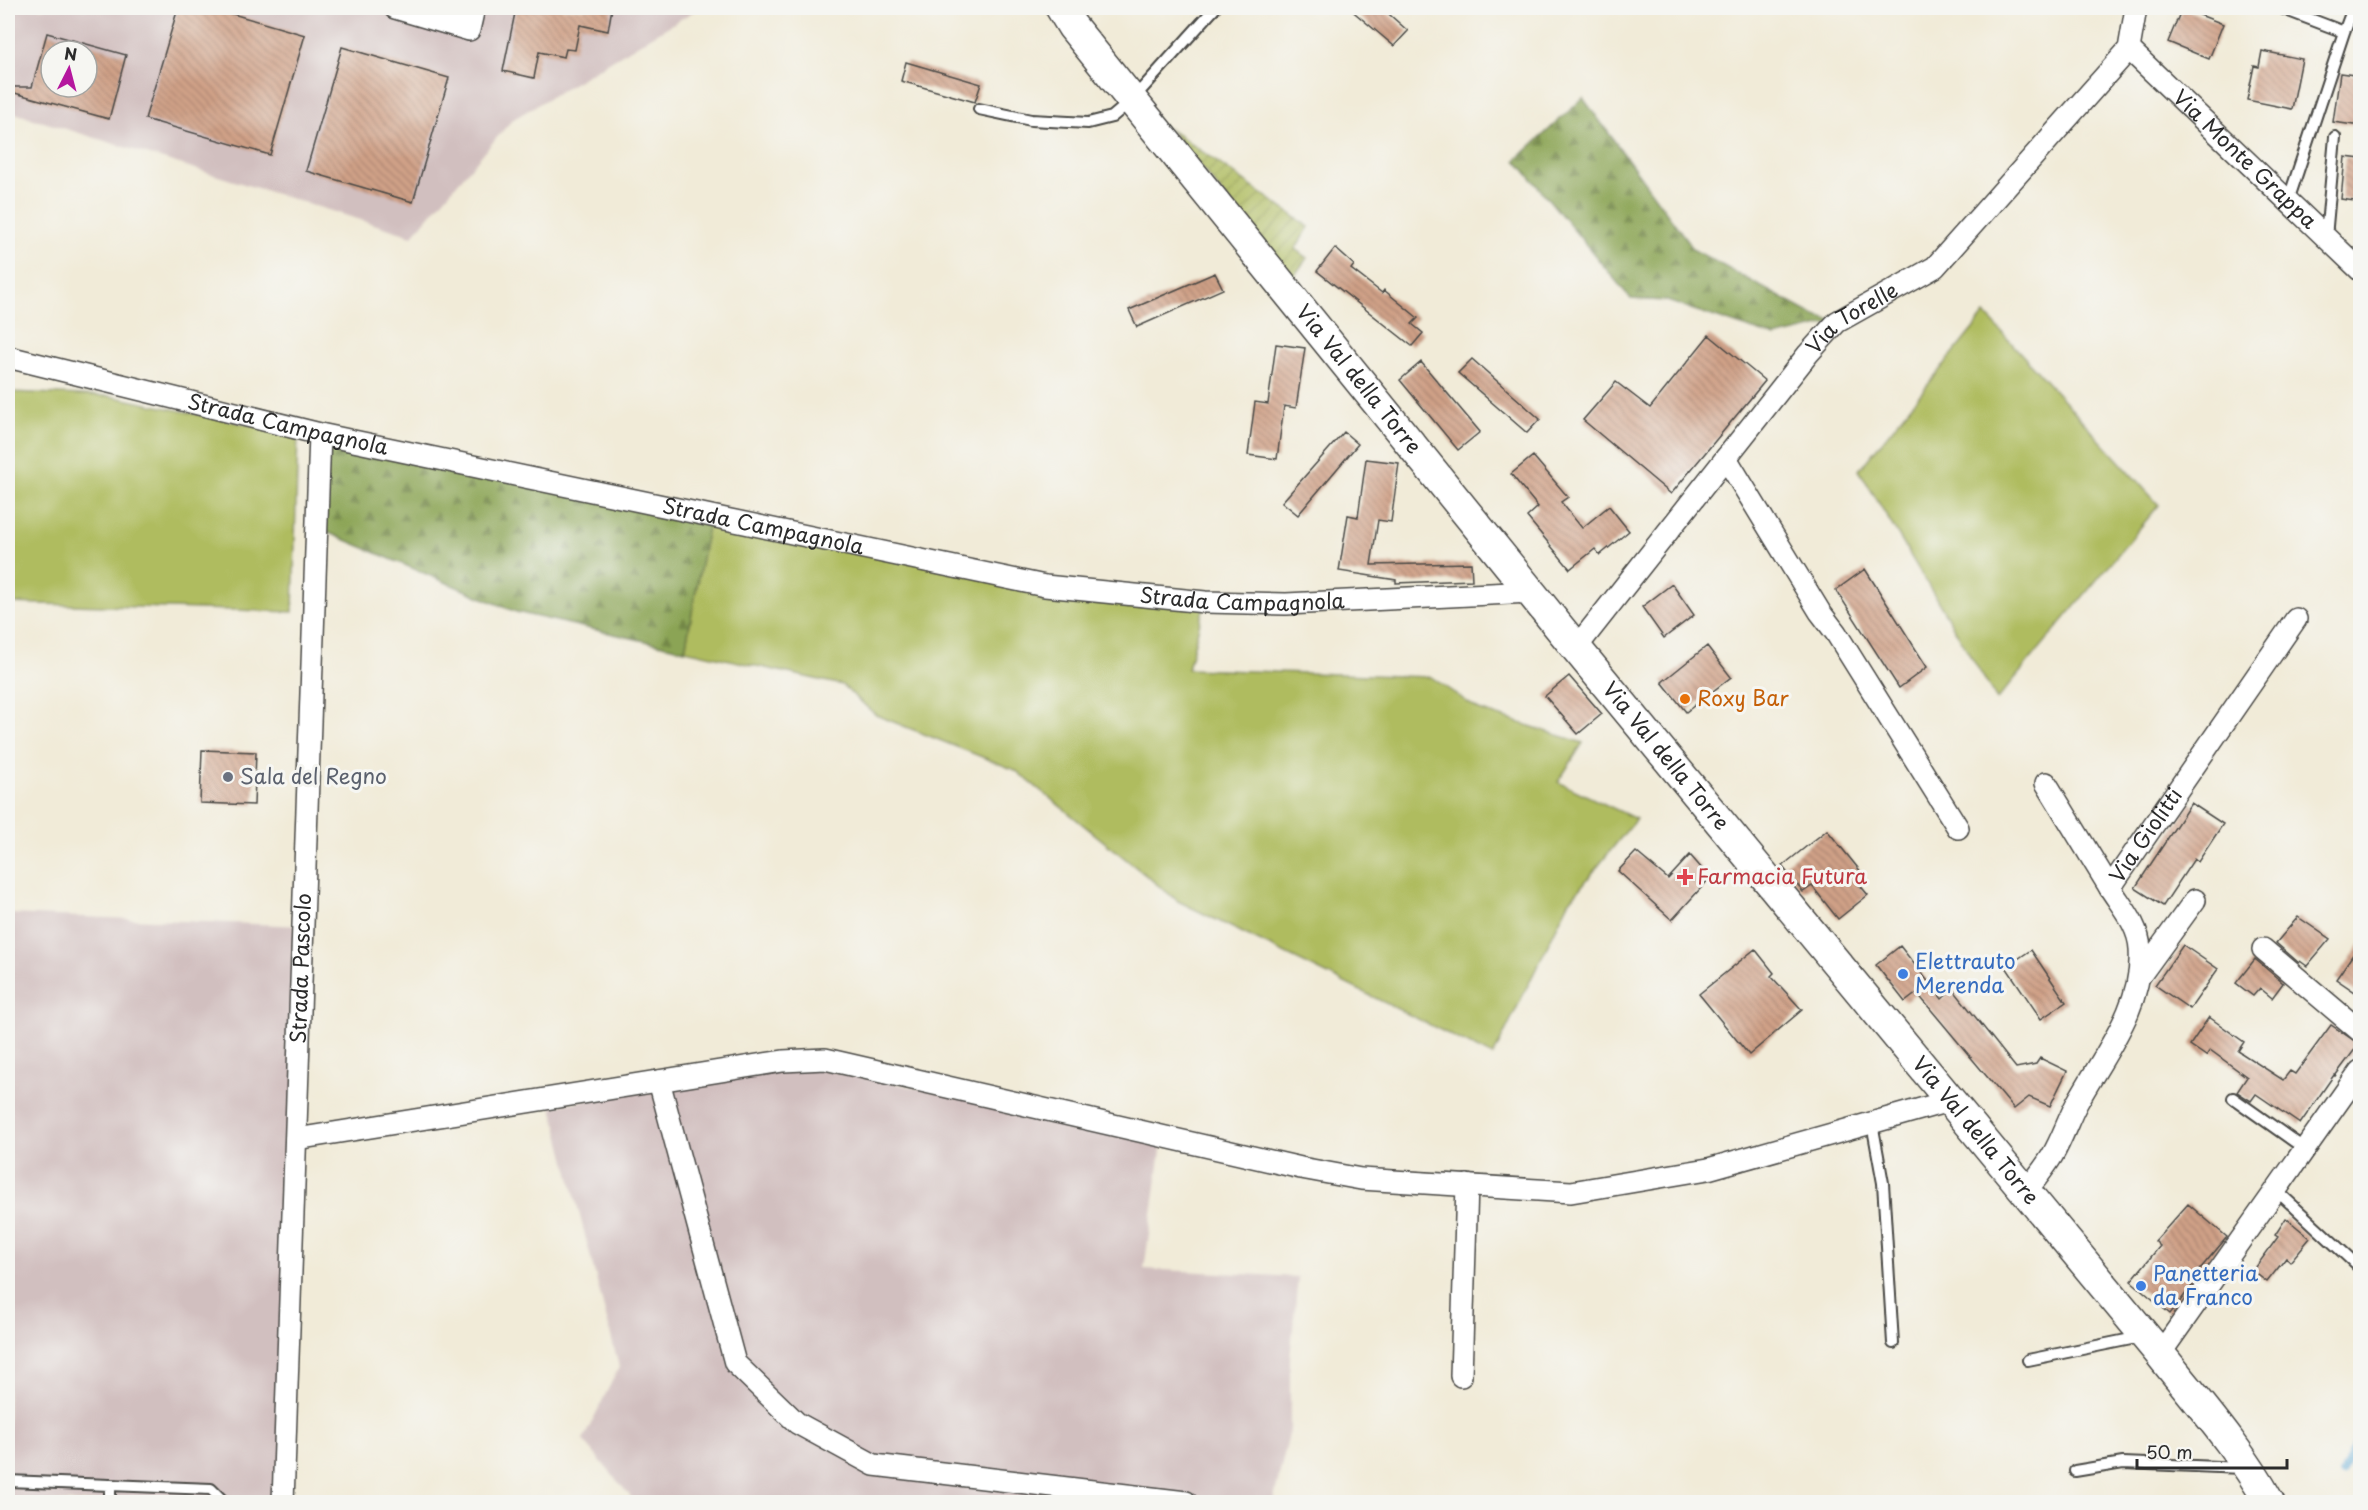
<svg xmlns="http://www.w3.org/2000/svg" width="2368" height="1510" font-family="'Playpen Sans',sans-serif">
	<defs>
		<pattern id="forest-firs" width="22" height="20" patternUnits="userSpaceOnUse" patternTransform="scale(1.5)"><rect width="22" height="20" fill="#8ba455"/><path d="M5 1l3.5 6h-7zM16 11l3.5 6h-7z" fill="#728647"/></pattern>
		<pattern id="garden-furrows" width="10" height="10" patternUnits="userSpaceOnUse" patternTransform="scale(1.5)"><rect width="10" height="10" fill="#afbc5e"/><path d="M-1 1l2-2M0 10L10 0M9 11l2-2" fill="none" stroke="#8f994e"/></pattern>
		<pattern id="building-back-hatch" width="6" height="6" patternUnits="userSpaceOnUse" patternTransform="scale(1.5)"><rect width="6" height="6" fill="#d0a187"/><path d="M-1 5l2 2M0 0l6 6M5-1l2 2" fill="none" stroke="#a9836f"/></pattern>
	</defs>
	<rect width="100%" height="100%" fill="#f6f6f2"/>
	<filter id="ink" filterUnits="userSpaceOnUse"><feTurbulence type="fractalNoise" baseFrequency=".0167" numOctaves="2"/><feDisplacementMap in="SourceGraphic" scale="12" xChannelSelector="R" yChannelSelector="G"/><feConvolveMatrix kernelMatrix="1 2 1 2 8 2 1 2 1" color-interpolation-filters="sRGB"/></filter>
	<filter id="wash" filterUnits="userSpaceOnUse"><feTurbulence type="fractalNoise" baseFrequency=".008" numOctaves="4" result="noise"/><feDisplacementMap in="SourceGraphic" scale="24" xChannelSelector="R" yChannelSelector="G"/><feGaussianBlur stdDeviation="1.35" result="paint"/><feColorMatrix in="noise" values="0 0 0 0 0 0 0 0 0 0 0 0 0 0 0 0 0 1.4 0 .05"/><feComposite in="paint" operator="in"/></filter>
	<g filter="url(#wash)">
		<rect width="100%" height="100%" fill="#f1ebd8"/>
		<path fill="#d1bfbf" fill-rule="evenodd" d="M 8,8 L 699,8 L 512,120 L 412,236 L 8,111 ZM 51,51 L 87,51 L 87,87 L 51,87 Z
			M 8,914 L 303,926 L 283,1502 L 8,1502 Z
			M 783,1061 L 1163,1137 L 1144,1269 L 1298,1277 L 1290,1358 L 1290,1429 L 1273,1502 L 635,1502 L 583,1440 L 619,1367 L 552,1107 Z"/>
		<path fill="#afbc5e" stroke="#6d7444" stroke-width="1.5" d="M 1985,314 L 2159,505 L 1997,700 L 1859,470 Z
			M 8,392 L 109,396 L 298,435 L 293,612 L 8,603 Z
			M 710,515 L 1045,586 L 1205,602 L 1188,669 L 1431,677 L 1479,710 L 1583,743 L 1558,782 L 1636,819 L 1569,902 L 1493,1056 L 1178,901 L 1015,770 L 876,715 L 842,685 L 685,650 Z"/>
		<path fill="url(#forest-firs)" stroke="#5b6840" stroke-width="1.5" d="M 1583,98 L 1694,250 L 1815,316 L 1837,322 L 1775,337 L 1667,301 L 1631,299 L 1516,160 Z
			M 320,434 L 710,515 L 685,650 L 516,612 L 317,528 Z"/>
		<path fill="url(#garden-furrows)" stroke="#6d7444" stroke-width="1.5" d="M 1169,128 L 1309,227 L 1295,249 L 1307,258 L 1292,279 Z"/>
		<g fill="none" stroke-linecap="round" stroke-linejoin="round">
			<path stroke="#5ca7d4" stroke-width="6" d="M 2342,1473 L 2360,1434"/>
		</g>
		<g id="blocks">
			<path fill="url(#building-back-hatch)" fill-rule="evenodd" d="M 178,8 L 212,8 L 305,35 L 270,155 L 145,119 Z
				M 516,8 L 612,8 L 608,31 L 580,25 L 575,50 L 566,49 L 564,57 L 539,52 L 534,78 L 503,71 Z
				M 1349,8 L 1382,8 L 1408,31 L 1394,46 Z
				M 2182,8 L 2223,24 L 2209,59 L 2168,42 Z
				M 47,33 L 126,55 L 109,119 L 11,92 L 12,87 L 32,87 ZM 51,51 L 87,51 L 87,87 L 51,87 Z
				M 342,47 L 449,78 L 413,202 L 306,171 Z
				M 2262,51 L 2302,59 L 2292,109 L 2247,100 L 2254,66 L 2259,67 Z
				M 906,62 L 981,84 L 975,102 L 901,81 Z
				M 2340,73 L 2361,76 L 2361,126 L 2333,122 Z
				M 2345,157 L 2361,159 L 2361,202 L 2341,199 Z
				M 1335,248 L 1354,265 L 1351,269 L 1382,293 L 1384,290 L 1418,318 L 1412,324 L 1423,333 L 1412,346 L 1317,271 Z
				M 1215,273 L 1223,289 L 1137,327 L 1129,310 Z
				M 1709,335 L 1765,381 L 1671,494 L 1583,420 L 1616,382 L 1650,408 Z
				M 1276,344 L 1305,348 L 1296,408 L 1284,406 L 1277,459 L 1248,455 L 1255,402 L 1268,404 Z
				M 1472,359 L 1540,419 L 1527,433 L 1458,373 Z
				M 1421,362 L 1480,432 L 1458,450 L 1400,380 Z
				M 1344,432 L 1358,444 L 1298,515 L 1282,502 Z
				M 1533,456 L 1568,497 L 1561,502 L 1582,528 L 1609,506 L 1629,531 L 1600,555 L 1595,549 L 1570,569 L 1527,517 L 1538,507 L 1511,474 Z
				M 1366,459 L 1399,463 L 1391,522 L 1378,520 L 1371,565 L 1471,563 L 1472,580 L 1396,583 L 1396,580 L 1339,571 L 1348,515 L 1358,517 Z
				M 1865,569 L 1927,667 L 1899,688 L 1836,590 Z
				M 1672,584 L 1694,615 L 1664,638 L 1642,607 Z
				M 1707,646 L 1731,677 L 1686,712 L 1662,682 Z
				M 1569,676 L 1602,714 L 1578,734 L 1545,696 Z
				M 202,750 L 256,752 L 254,805 L 200,803 Z
				M 2191,803 L 2223,824 L 2198,862 L 2194,859 L 2163,906 L 2135,888 Z
				M 1827,830 L 1866,878 L 1859,884 L 1868,895 L 1838,919 L 1812,886 L 1803,892 L 1782,866 Z
				M 1636,852 L 1668,879 L 1690,855 L 1710,878 L 1672,920 L 1618,871 Z
				M 2298,917 L 2330,939 L 2307,966 L 2300,961 L 2299,963 L 2276,943 Z
				M 2361,943 L 2361,996 L 2336,979 Z
				M 2183,945 L 2218,969 L 2190,1009 L 2155,985 Z
				M 1900,946 L 1942,999 L 1953,989 L 2016,1068 L 2036,1064 L 2040,1058 L 2067,1071 L 2050,1106 L 2029,1097 L 2014,1109 L 1917,993 L 1905,1002 L 1876,965 Z
				M 1755,949 L 1774,973 L 1771,976 L 1802,1010 L 1749,1055 L 1699,994 Z
				M 2031,950 L 2066,1002 L 2041,1019 L 2006,967 Z
				M 2255,959 L 2283,983 L 2272,998 L 2260,988 L 2253,996 L 2236,983 Z
				M 2209,1017 L 2244,1042 L 2238,1051 L 2283,1080 L 2290,1071 L 2295,1074 L 2331,1025 L 2359,1044 L 2335,1076 L 2334,1075 L 2300,1124 L 2256,1094 L 2251,1101 L 2237,1092 L 2247,1077 L 2210,1050 L 2206,1056 L 2190,1045 Z
				M 2188,1204 L 2227,1237 L 2195,1275 L 2198,1278 L 2170,1314 L 2131,1281 L 2160,1246 L 2155,1241 Z
				M 2286,1218 L 2310,1238 L 2290,1262 L 2286,1258 L 2267,1282 L 2253,1271 L 2278,1237 L 2275,1235 Z"/>
		</g>
	</g>
	<g filter="url(#ink)">
		<use href="#blocks" fill-opacity="0" stroke="#494845" stroke-width="1.5"/>
		<g fill="none" stroke-linecap="round" stroke-linejoin="round">
			<defs>
				<path id="lane" d="M 2281,8 L 2344,32 L 2353,8
					M 979,109 L 1031,120 L 1088,123 L 1112,117 L 1132,100 L 1215,8
					M 2288,201 L 2344,32
					M 2326,237 L 2335,137
					M 2233,1098 L 2305,1149
					M 1872,1123 L 1883,1183 L 1893,1343
					M 2276,1190 L 2360,1268
					M 2028,1360 L 2141,1337
					M 2075,1471 L 2123,1463 L 2242,1468
					M 8,1481 L 211,1489 L 224,1502
					M 110,1502 L 110,1485"/>
				<g id="street">
					<path d="M 395,8 L 469,30 L 474,8"/>
					<path id="s1" d="M 2129,49 L 2360,270"/>
					<path id="s2" d="M 8,357 L 320,434 L 1045,586 L 1205,602 L 1286,604 L 1531,592"/>
					<path d="M 1726,458 L 1820,612 L 1836,633 L 1958,828"/>
					<path id="s3" d="M 1576,648 L 1808,354 L 1837,322 L 1935,267 L 2129,49 L 2136,8"/>
					<path d="M 2046,783 L 2110,888"/>
					<path d="M 2263,949 L 2360,1031"/>
					<path d="M 2139,977 L 2195,900"/>
					<path d="M 659,1081 L 735,1363 L 797,1423 L 874,1465 L 1186,1502"/>
					<path d="M 296,1139 L 783,1061 L 825,1059 L 1301,1168 L 1361,1179 L 1571,1192 L 1708,1169 L 1949,1101"/>
					<path id="s4" d="M 2025,1193 C 2034,1181 2044,1169 2052,1156 C 2062,1139 2068,1120 2077,1103 C 2103,1055 2144,1007 2140,949 C 2139,926 2122,907 2110,888 L 2296,619"/>
					<path d="M 2160,1354 L 2360,1071"/>
					<path d="M 1461,1376 L 1467,1185"/>
					<path id="s5" d="M 283,1502 L 320,434"/>
				</g>
				<g id="secondary">
					<path id="s6" d="M 1061,8 L 1072,26 L 1576,648 L 2160,1354 C 2198,1402 2240,1449 2269,1502"/>
				</g>
			</defs>
			<use href="#lane" stroke="#494845" stroke-width="14"/>
			<use href="#street" stroke="#494845" stroke-width="24"/>
			<use href="#secondary" stroke="#494845" stroke-width="33"/>
			<use href="#lane" stroke="#fff" stroke-width="10"/>
			<use href="#street" stroke="#fff" stroke-width="21"/>
			<use href="#secondary" stroke="#fff" stroke-width="30"/>
		</g>
	</g>
	<circle fill="#e8710a" stroke="#f6f6f2" stroke-width="2" cx="1685" cy="699" r="6"/>
	<circle fill="#6b7280" stroke="#f6f6f2" stroke-width="2" cx="228" cy="777" r="6"/>
	<path fill="#e0444e" stroke="#f6f6f2" stroke-width="2" d="M1682 868h6v6h6v6h-6v6h-6v-6h-6v-6h6z"/>
	<g fill="#3f7fe0" stroke="#f6f6f2" stroke-width="2">
		<circle cx="1903" cy="974" r="6"/>
		<circle cx="2141" cy="1286" r="6"/>
	</g>
	<g text-anchor="middle" stroke-width="6" stroke-linejoin="round" paint-order="stroke">
		<g font-size="21" fill="#2b2b2b" stroke="#f6f6f2">
			<text dy="7" stroke="none"><textPath href="#s1" startOffset="160">Via Monte Grappa</textPath></text>
			<text dy="7" stroke="none"><textPath href="#s3" startOffset="432">Via Torelle</textPath></text>
			<text dy="7" stroke="none"><textPath href="#s6" startOffset="476">Via Val della Torre</textPath></text>
			<text dy="7" stroke="none"><textPath href="#s2" startOffset="288">Strada Campagnola</textPath></text>
			<text dy="7" stroke="none"><textPath href="#s2" startOffset="774">Strada Campagnola</textPath></text>
			<text dy="7" stroke="none"><textPath href="#s2" startOffset="1260">Strada Campagnola</textPath></text>
			<text dy="7" stroke="none"><textPath href="#s6" startOffset="962">Via Val della Torre</textPath></text>
			<text dy="7" stroke="none"><textPath href="#s4" startOffset="406">Via Giolitti</textPath></text>
			<text dy="7" stroke="none"><textPath href="#s5" startOffset="534">Strada Pascolo</textPath></text>
			<text dy="7" stroke="none"><textPath href="#s6" startOffset="1448">Via Val della Torre</textPath></text>
		</g>
		<g font-size="21" fill="#c56008" stroke="#f6f6f2" text-anchor="start">
			<text x="1697" y="706">Roxy Bar</text>
		</g>
		<g font-size="21" fill="#5b616d" stroke="#f6f6f2" text-anchor="start">
			<text x="240" y="784">Sala del Regno</text>
		</g>
		<g font-size="21" fill="#be3a42" stroke="#f6f6f2" text-anchor="start">
			<text x="1697" y="884">Farmacia Futura</text>
		</g>
		<g font-size="21" fill="#366cbe" stroke="#f6f6f2" text-anchor="start">
			<text x="1915" y="969">Elettrauto<tspan x="1915" dy="24">Merenda</tspan></text>
			<text x="2153" y="1281">Panetteria<tspan x="2153" dy="24">da Franco</tspan></text>
		</g>
	</g>
	<rect width="2368" height="1510" fill="none" stroke="#f6f6f2" stroke-width="30"/>
	<g transform="translate(69 69) rotate(6)"><circle r="28" fill="#f6f6f2" stroke="#a5a5a2" stroke-width="1.5"/>
	<path d="M0-4.5L10 22L0 15L-10 22Z" fill="#b5179e"/>
	<text y="-9" font-size="16" font-weight="bold" text-anchor="middle" fill="#2b2b2b">N</text>
	</g>
	<path d="M2137 1459v9h150v-9" fill="none" stroke="#2b2b2b" stroke-width="3"/>
	<text x="2146" y="1459" font-size="18" fill="#2b2b2b" stroke="#f6f6f2" stroke-width="4.5" paint-order="stroke">50 m</text>
</svg>
